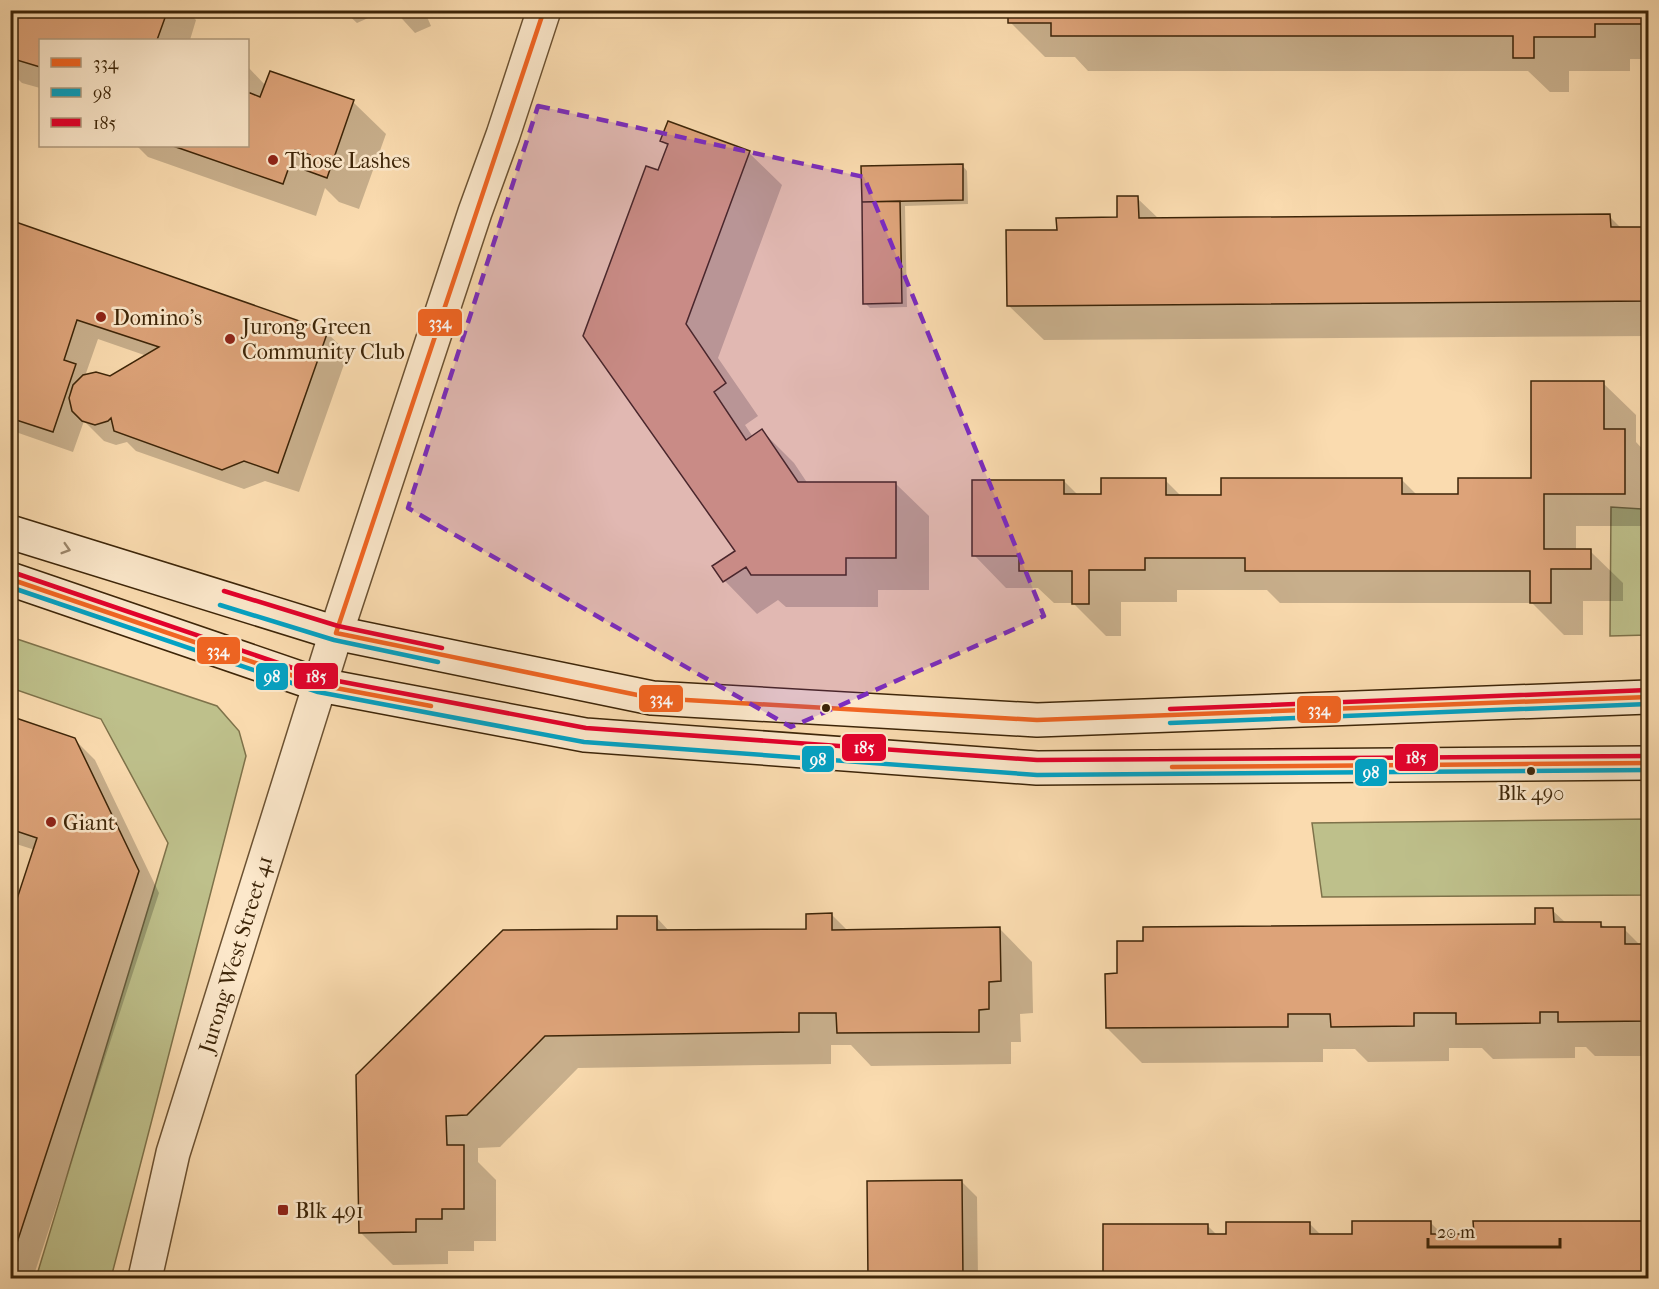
<svg xmlns="http://www.w3.org/2000/svg" width="1659" height="1289" font-family="'IM FELL French Canon',serif">
	<rect width="100%" height="100%" fill="#fadbaf"/>
	<filter id="stains"><feTurbulence type="fractalNoise" baseFrequency=".00333" numOctaves="4"/><feColorMatrix values="0 0 0 0 .2 0 0 0 0 .09 0 0 0 0 .02 0 0 0 .5 -.17"/></filter>
	<radialGradient id="worn" r=".72"><stop offset=".6" stop-color="#630" stop-opacity="0"/><stop offset="1" stop-color="#630" stop-opacity=".3"/></radialGradient>
	<path fill="#bec08b" stroke="#7e724a" stroke-width="1.5" d="M 1643,464 L 1648,464 L 1648,635 L 1610,636 L 1611,507 L 1642,509 Z
		M 11,637 L 217,706 L 239,731 L 246,756 L 111,1278 L 36,1278 L 168,843 L 101,719 L 11,688 Z
		M 1648,819 L 1648,895 L 1322,897 L 1312,823 Z"/>
	<path fill="#0003" fill-rule="evenodd" d="M 10,10 L 186,10 L 196,20 L 190,40 L 40,40 L 40,88 L 22,83 L 10,71 Z
		M 341,10 L 386,10 L 357,23 L 345,12 Z
		M 394,10 L 424,10 L 431,26 L 415,33 Z
		M 818,10 L 833,10 L 832,15 Z
		M 1010,10 L 1648,10 L 1648,59 L 1630,59 L 1630,71 L 1569,71 L 1569,92 L 1550,92 L 1528,71 L 1088,71 L 1075,57 L 1045,57 L 1010,22 Z
		M 248,67 L 266,86 L 353,102 L 386,134 L 359,209 L 339,202 L 325,188 L 316,216 L 148,157 L 137,146 L 248,146 Z
		M 662,141 L 749,153 L 782,185 L 718,358 L 758,416 L 745,425 L 753,437 L 762,431 L 794,463 L 808,484 L 896,484 L 929,516 L 929,590 L 878,590 L 878,607 L 786,607 L 778,600 L 757,614 L 725,581 L 715,567 L 737,551 L 585,336 L 659,172 L 669,147 Z
		M 962,165 L 967,171 L 968,204 L 905,206 L 907,307 L 870,308 L 865,303 L 863,168 Z
		M 1137,198 L 1159,219 L 1609,216 L 1622,229 L 1648,228 L 1648,336 L 1044,340 L 1008,305 L 1059,231 L 1119,219 Z
		M 10,222 L 327,333 L 348,353 L 299,492 L 265,481 L 244,489 L 136,451 L 127,442 L 116,445 L 104,441 L 84,421 L 73,452 L 10,430 ZM 98,339 L 147,356 L 110,378 L 85,376 Z
		M 1603,383 L 1636,415 L 1636,442 L 1648,455 L 1648,526 L 1576,526 L 1576,551 L 1590,551 L 1623,583 L 1623,601 L 1583,601 L 1583,635 L 1564,635 L 1532,603 L 1280,603 L 1267,590 L 1177,590 L 1177,602 L 1121,602 L 1121,636 L 1106,636 L 1073,603 L 1054,603 L 1038,588 L 1006,588 L 974,555 L 1064,481 L 1078,495 L 1103,495 L 1165,480 L 1182,497 L 1223,497 L 1402,480 L 1417,495 L 1460,495 L 1533,479 Z
		M 10,718 L 74,739 L 95,760 L 159,893 L 33,1278 L 10,1278 L 10,925 L 35,850 L 10,842 Z
		M 1552,910 L 1566,923 L 1600,923 L 1606,929 L 1624,929 L 1640,945 L 1646,945 L 1648,948 L 1648,1056 L 1595,1056 L 1586,1047 L 1575,1047 L 1575,1058 L 1493,1059 L 1482,1048 L 1449,1048 L 1449,1061 L 1368,1062 L 1355,1049 L 1323,1049 L 1323,1062 L 1142,1063 L 1107,1028 L 1536,925 Z
		M 831,914 L 848,931 L 1000,929 L 1032,962 L 1033,1013 L 1020,1014 L 1021,1042 L 1011,1042 L 1011,1064 L 871,1066 L 851,1045 L 831,1045 L 831,1064 L 578,1068 L 500,1147 L 478,1148 L 478,1162 L 496,1180 L 496,1241 L 474,1241 L 474,1251 L 448,1251 L 448,1264 L 393,1265 L 361,1233 L 358,1076 L 619,930 L 656,917 L 670,932 L 807,930 Z
		M 961,1181 L 977,1197 L 978,1278 L 869,1278 L 869,1182 Z
		M 1430,1222 L 1443,1235 L 1475,1235 L 1474,1222 L 1648,1222 L 1648,1278 L 1106,1278 L 1104,1276 L 1207,1225 L 1217,1235 L 1310,1224 L 1321,1235 L 1354,1235 Z"/>
	<path fill="#dda379" stroke="#3d2508" stroke-width="1.5" d="M 10,10 L 155,10 L 166,15 L 157,40 L 40,40 L 40,67 L 10,58 Z
		M 1008,10 L 1645,10 L 1645,24 L 1595,24 L 1595,37 L 1534,37 L 1534,58 L 1513,58 L 1513,36 L 1051,36 L 1051,23 L 1008,23 Z
		M 270,71 L 354,100 L 327,178 L 305,170 L 310,155 L 295,150 L 283,184 L 173,146 L 248,146 L 248,92 L 260,97 Z
		M 668,121 L 750,151 L 686,324 L 726,383 L 714,392 L 746,440 L 762,429 L 798,482 L 896,482 L 896,558 L 846,558 L 846,575 L 751,575 L 746,567 L 723,582 L 712,566 L 735,551 L 583,336 L 646,166 L 658,170 L 668,144 L 660,141 Z
		M 963,164 L 963,200 L 862,202 L 861,166 Z
		M 1117,196 L 1138,196 L 1139,218 L 1610,214 L 1611,227 L 1648,227 L 1648,301 L 1007,306 L 1006,230 L 1057,230 L 1056,218 L 1117,217 Z
		M 900,201 L 902,303 L 863,304 L 862,202 Z
		M 10,220 L 328,331 L 278,473 L 244,461 L 222,470 L 114,431 L 111,418 L 108,421 L 95,425 L 82,421 L 72,411 L 69,398 L 73,385 L 83,375 L 96,372 L 110,376 L 159,347 L 77,320 L 64,360 L 76,364 L 53,432 L 10,418 Z
		M 1531,381 L 1604,381 L 1604,429 L 1625,429 L 1625,494 L 1544,494 L 1544,549 L 1591,549 L 1591,569 L 1551,569 L 1551,603 L 1530,603 L 1530,571 L 1245,571 L 1245,558 L 1145,558 L 1145,570 L 1089,570 L 1089,604 L 1072,604 L 1072,571 L 1019,571 L 1019,556 L 972,556 L 972,480 L 1064,480 L 1064,494 L 1101,494 L 1101,478 L 1166,478 L 1166,495 L 1221,495 L 1221,478 L 1402,478 L 1402,494 L 1458,494 L 1458,478 L 1531,478 Z
		M 10,716 L 75,738 L 139,871 L 10,1264 L 10,920 L 37,838 L 10,829 Z
		M 1535,908 L 1553,908 L 1554,922 L 1601,922 L 1601,927 L 1625,927 L 1625,944 L 1647,944 L 1648,1021 L 1558,1022 L 1558,1012 L 1540,1012 L 1540,1023 L 1456,1024 L 1456,1013 L 1414,1013 L 1414,1026 L 1331,1027 L 1330,1014 L 1288,1014 L 1288,1027 L 1106,1028 L 1105,974 L 1117,973 L 1117,941 L 1143,941 L 1143,927 L 1535,924 Z
		M 832,913 L 832,930 L 1000,927 L 1001,981 L 989,982 L 989,1009 L 979,1010 L 979,1032 L 837,1033 L 836,1013 L 799,1013 L 799,1032 L 545,1036 L 467,1115 L 446,1116 L 447,1145 L 464,1145 L 464,1209 L 442,1209 L 442,1219 L 416,1219 L 416,1232 L 359,1233 L 356,1075 L 503,930 L 617,929 L 617,916 L 657,916 L 657,930 L 806,929 L 806,914 Z
		M 962,1180 L 963,1278 L 868,1278 L 867,1181 Z
		M 1352,1221 L 1431,1221 L 1431,1234 L 1474,1234 L 1473,1221 L 1648,1221 L 1648,1278 L 1103,1277 L 1103,1224 L 1208,1224 L 1208,1234 L 1226,1234 L 1226,1222 L 1310,1222 L 1310,1234 L 1352,1234 Z"/>
	<g fill="none" stroke-linecap="round" stroke-linejoin="round">
		<defs>
			<path id="street" d="M 145,1278 L 173,1153 L 336,633 L 475,212 L 503,135 L 544,10"/>
			<path id="secondary" d="M 10,532 L 336,633 L 652,698 L 1037,720 L 1648,697
				M 10,579 L 320,685 L 585,735 L 1037,768 L 1648,763"/>
		</defs>
		<use href="#street" stroke="#6c5232" stroke-width="36"/>
		<use href="#secondary" stroke="#3d2508" stroke-width="36"/>
		<use href="#street" stroke="#fce8cb" stroke-width="33"/>
		<use href="#secondary" stroke="#fce8cb" stroke-width="33"/>
		<defs>
			<path id="bus-1" d="M 544,10 L 336,633 L 652,698 L 1037,720 L 1648,697
				M 10,579 L 320,685 L 431,706
				M 1172,767 L 1648,763"/>
			<path id="bus-2" d="M 10,587 L 318,692 L 584,742 L 1037,775 L 1648,770
				M 220,605 L 334,640 L 438,662
				M 1170,723 L 1648,704"/>
			<path id="bus-3" d="M 12,572 L 322,678 L 586,728 L 1037,760 L 1648,756
				M 224,591 L 338,626 L 442,648
				M 1170,709 L 1648,690"/>
		</defs>
		<use href="#bus-1" stroke="#fce8cb" stroke-width="9"/>
		<use href="#bus-2" stroke="#fce8cb" stroke-width="9"/>
		<use href="#bus-3" stroke="#fce8cb" stroke-width="9"/>
		<use href="#bus-1" stroke="#f26522" stroke-width="4.5"/>
		<use href="#bus-2" stroke="#03a2c4" stroke-width="4.5"/>
		<use href="#bus-3" stroke="#e4002b" stroke-width="4.5"/>
	</g>
	<defs><path id="oneway-chevron" d="M-2-3.5L2.5 0L-2 3.5" fill="none" stroke-width="1.6" stroke-linecap="round" stroke-linejoin="round" transform="scale(1.5)"/></defs>
	<use stroke="#9c866a" href="#oneway-chevron" transform="translate(66 549) rotate(17)"/>
	<path fill="#7b2cbf" fill-opacity="0.2" stroke="#7b2cbf" stroke-width="4.5" stroke-dasharray="12 8" stroke-linejoin="round" d="M 538,106 L 864,177 L 1044,616 L 791,727 L 408,508 Z"/>
	<g fill="#8f2418" stroke="#fce8cb" stroke-width="2">
		<circle cx="273" cy="160" r="6"/>
		<circle cx="101" cy="317" r="6"/>
		<circle cx="230" cy="339" r="6"/>
		<circle cx="51" cy="822" r="6"/>
		<rect x="277" y="1204" width="12" height="12" rx="3"/>
	</g>
	<g fill="#3d2508" stroke="#fce8cb" stroke-width="2">
		<circle cx="826" cy="708" r="5"/>
		<circle cx="1531" cy="771" r="5"/>
	</g>
	<g text-anchor="middle" stroke-width="5" stroke-linejoin="round" paint-order="stroke">
		<g font-size="20" fill="#3d2508" stroke="#fce8cb">
			<text x="1531" y="800">Blk 490</text>
		</g>
		<g font-size="22" fill="#3d2508" stroke="#fce8cb" text-anchor="start">
			<text x="285" y="168">Those Lashes</text>
			<text x="113" y="325">Domino's</text>
			<text x="242" y="334">Jurong Green<tspan x="242" dy="25">Community Club</tspan></text>
			<text x="63" y="830">Giant</text>
			<text x="295" y="1218">Blk 491</text>
		</g>
		<g font-size="22" fill="#3d2508" stroke="#fce8cb">
			<text transform="translate(235 954) rotate(-73)" y="8">Jurong West Street 41</text>
		</g>
	</g>
	<g stroke="#fce8cb" stroke-width="2">
		<rect x="417" y="308" width="46" height="29" rx="6" fill="#f26522"/>
		<rect x="196" y="636" width="45" height="29" rx="6" fill="#f26522"/>
		<rect x="293" y="662" width="46" height="28" rx="6" fill="#e4002b"/>
		<rect x="255" y="662" width="34" height="29" rx="6" fill="#03a2c4"/>
		<rect x="638" y="684" width="46" height="29" rx="6" fill="#f26522"/>
		<rect x="1296" y="695" width="46" height="29" rx="6" fill="#f26522"/>
		<rect x="841" y="733" width="46" height="29" rx="6" fill="#e4002b"/>
		<rect x="1394" y="743" width="45" height="29" rx="6" fill="#e4002b"/>
		<rect x="801" y="745" width="34" height="28" rx="6" fill="#03a2c4"/>
		<rect x="1354" y="758" width="34" height="29" rx="6" fill="#03a2c4"/>
	</g>
	<g font-size="16" text-anchor="middle" font-weight="bold" fill="#fff">
		<text x="440" y="328">334</text>
		<text x="218" y="656">334</text>
		<text x="316" y="682">185</text>
		<text x="272" y="682">98</text>
		<text x="661" y="704">334</text>
		<text x="1319" y="715">334</text>
		<text x="864" y="753">185</text>
		<text x="1416" y="763">185</text>
		<text x="818" y="765">98</text>
		<text x="1371" y="778">98</text>
	</g>
	<rect width="1659" height="1289" fill="none" stroke="#fadbaf" stroke-width="36"/>
	<rect x="12" y="12" width="1635" height="1265" fill="none" stroke="#3d2508" stroke-width="3"/>
	<rect x="18" y="18" width="1623" height="1253" fill="none" stroke="#3d2508" stroke-width="1.5"/>
	<rect x="39" y="39" width="210" height="108" fill="#fce8cb" stroke="#b09a7d" stroke-width="1.5"/>
	<rect x="51" y="58" width="30" height="9" fill="#f26522" stroke="#b09a7d" stroke-width="1.5"/>
	<text x="93" y="69" font-size="18" fill="#3d2508">334</text>
	<rect x="51" y="88" width="30" height="9" fill="#03a2c4" stroke="#b09a7d" stroke-width="1.5"/>
	<text x="93" y="99" font-size="18" fill="#3d2508">98</text>
	<rect x="51" y="118" width="30" height="9" fill="#e4002b" stroke="#b09a7d" stroke-width="1.5"/>
	<text x="93" y="129" font-size="18" fill="#3d2508">185</text>
	<path d="M1428 1238v9h132v-9" fill="none" stroke="#3d2508" stroke-width="3"/>
	<text x="1437" y="1238" font-size="18" fill="#3d2508" stroke="#fce8cb" stroke-width="4.5" paint-order="stroke">20 m</text>
	<rect width="100%" height="100%" filter="url(#stains)"/>
	<rect width="100%" height="100%" fill="url(#worn)"/>
</svg>
